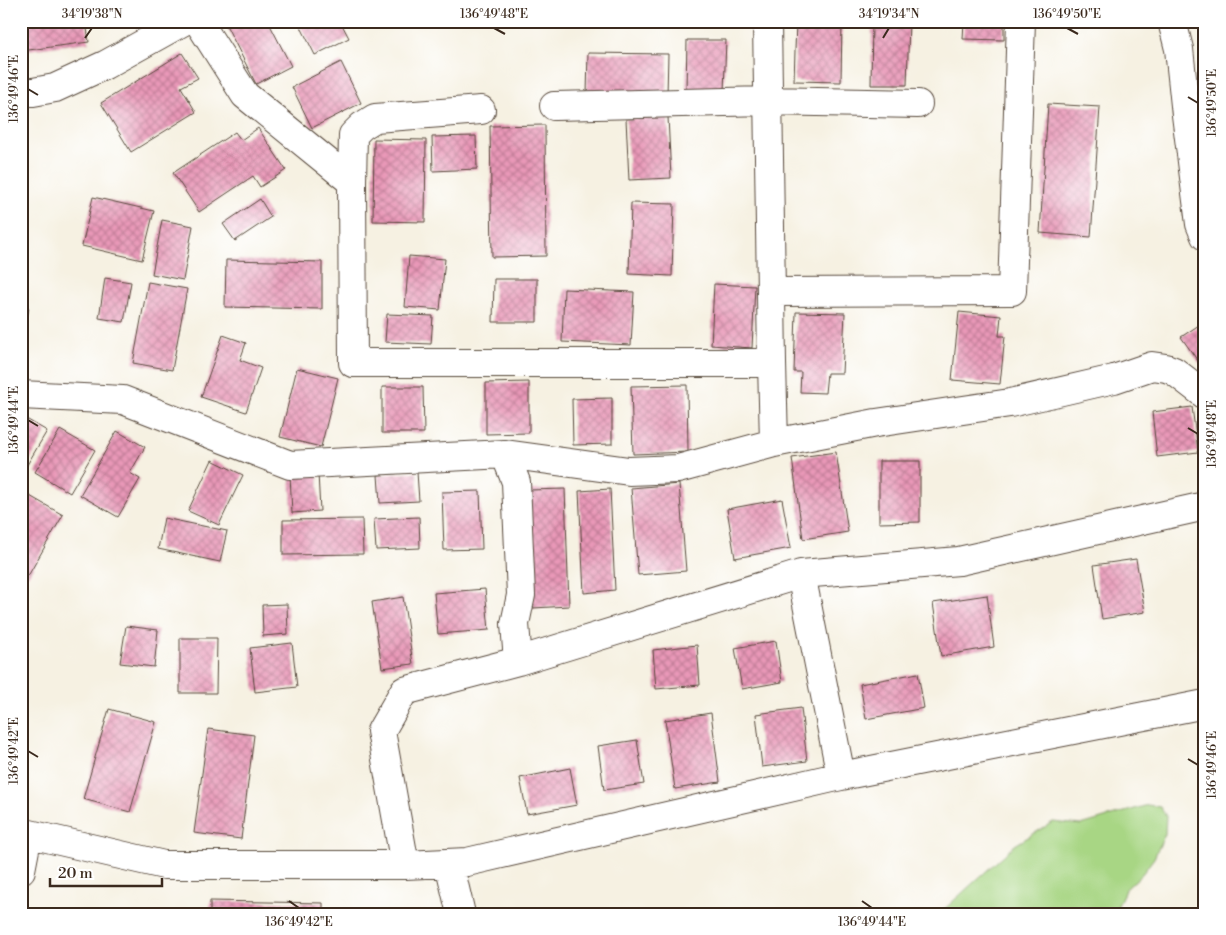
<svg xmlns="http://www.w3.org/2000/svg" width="1226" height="935" font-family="'Libre Bodoni',serif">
	<defs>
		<pattern id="building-cross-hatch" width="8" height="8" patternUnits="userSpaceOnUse" patternTransform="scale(1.25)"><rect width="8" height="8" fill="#e998b8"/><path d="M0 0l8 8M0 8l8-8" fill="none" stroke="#be7c95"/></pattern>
	</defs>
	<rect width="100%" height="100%" fill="#fff"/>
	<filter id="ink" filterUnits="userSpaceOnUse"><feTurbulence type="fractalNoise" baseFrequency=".02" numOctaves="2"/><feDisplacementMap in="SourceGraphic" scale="10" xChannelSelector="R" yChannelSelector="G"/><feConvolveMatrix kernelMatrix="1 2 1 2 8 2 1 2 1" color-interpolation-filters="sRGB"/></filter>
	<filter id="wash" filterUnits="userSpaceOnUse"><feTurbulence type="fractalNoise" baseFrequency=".0096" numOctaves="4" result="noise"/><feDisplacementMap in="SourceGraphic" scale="20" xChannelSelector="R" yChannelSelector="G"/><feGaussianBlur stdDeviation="1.12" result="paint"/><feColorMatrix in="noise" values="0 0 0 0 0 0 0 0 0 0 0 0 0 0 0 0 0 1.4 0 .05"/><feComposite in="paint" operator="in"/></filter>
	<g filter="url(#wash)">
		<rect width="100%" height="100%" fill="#f6f1e2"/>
		<path fill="#a8d684" stroke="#728051" d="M 1148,805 L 1160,807 L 1166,816 L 1165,834 L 1154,858 L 1142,874 L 1125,890 L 1114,914 L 939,914 L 1015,845 L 1053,822 L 1081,825 Z"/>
		<g id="blocks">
			<path fill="url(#building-cross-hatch)" d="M 21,21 L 86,21 L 89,42 L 21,51 Z
				M 224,21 L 268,21 L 291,66 L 256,84 Z
				M 298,21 L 340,21 L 349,38 L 315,55 Z
				M 796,21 L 842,21 L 841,82 L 794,81 Z
				M 872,21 L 909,21 L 907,85 L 871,85 Z
				M 964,21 L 1004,21 L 1004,40 L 963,39 Z
				M 687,40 L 726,40 L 724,91 L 686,90 Z
				M 182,53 L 198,78 L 181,87 L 196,112 L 131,152 L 101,103 Z
				M 588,53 L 668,54 L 667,95 L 587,94 Z
				M 341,62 L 361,103 L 312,128 L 292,87 Z
				M 1048,104 L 1100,107 L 1091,237 L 1040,233 Z
				M 668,117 L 671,178 L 629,180 L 626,119 Z
				M 545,125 L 546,256 L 492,257 L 490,126 Z
				M 258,128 L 286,170 L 260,187 L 253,176 L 199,212 L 173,173 L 235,132 L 241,140 Z
				M 476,136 L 477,169 L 433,171 L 432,137 Z
				M 374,139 L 426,140 L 425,222 L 373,221 Z
				M 93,197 L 154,211 L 142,260 L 82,246 Z
				M 260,199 L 271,217 L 235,241 L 223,224 Z
				M 631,203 L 674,204 L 672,276 L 629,274 Z
				M 162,220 L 193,226 L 183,280 L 152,274 Z
				M 409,256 L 445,259 L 440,310 L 405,307 Z
				M 226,260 L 322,262 L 322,309 L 225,307 Z
				M 105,278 L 131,282 L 124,322 L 99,318 Z
				M 494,279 L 537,279 L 537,322 L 493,322 Z
				M 148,282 L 187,289 L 172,370 L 133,363 Z
				M 714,284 L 755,286 L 752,348 L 711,345 Z
				M 564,289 L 634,292 L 631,345 L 562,342 Z
				M 21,306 L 29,308 L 22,341 L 21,341 Z
				M 796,312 L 845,313 L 842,373 L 827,373 L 825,393 L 800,392 L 801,372 L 794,372 Z
				M 959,312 L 1001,316 L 999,336 L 1005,336 L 1000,384 L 952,380 Z
				M 387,314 L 433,316 L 431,344 L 385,342 Z
				M 1205,321 L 1205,371 L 1181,337 Z
				M 223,335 L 246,343 L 240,360 L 261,368 L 246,412 L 201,397 Z
				M 297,368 L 338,378 L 321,447 L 280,437 Z
				M 529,382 L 529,433 L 486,434 L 486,383 Z
				M 687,385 L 688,452 L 633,454 L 631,386 Z
				M 382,387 L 423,387 L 424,433 L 382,433 Z
				M 612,398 L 612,444 L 573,445 L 572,399 Z
				M 1192,407 L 1198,452 L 1157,457 L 1152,412 Z
				M 21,416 L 47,431 L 24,470 L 21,468 Z
				M 60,430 L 95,450 L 70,493 L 35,472 Z
				M 117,431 L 145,447 L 130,473 L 140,479 L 118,517 L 80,495 Z
				M 836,452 L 848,532 L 803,539 L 792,458 Z
				M 212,460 L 243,475 L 219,525 L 188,511 Z
				M 879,461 L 920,461 L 920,522 L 879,523 Z
				M 417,472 L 419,501 L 380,503 L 378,475 Z
				M 318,473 L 320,511 L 292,513 L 290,475 Z
				M 679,484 L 686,571 L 638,575 L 631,488 Z
				M 565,489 L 569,606 L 533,608 L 529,490 Z
				M 610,489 L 615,590 L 584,593 L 579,491 Z
				M 21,491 L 63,515 L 28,576 L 21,572 Z
				M 480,491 L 482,549 L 444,550 L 442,492 Z
				M 782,499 L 791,548 L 735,558 L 727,509 Z
				M 419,517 L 420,548 L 376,550 L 374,519 Z
				M 164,518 L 227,531 L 220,562 L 158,549 Z
				M 362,519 L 363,554 L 283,555 L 283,520 Z
				M 1136,559 L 1145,612 L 1102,619 L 1094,565 Z
				M 485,589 L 489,630 L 438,634 L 434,593 Z
				M 987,595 L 994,647 L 941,656 L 933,603 Z
				M 403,597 L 413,664 L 382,668 L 372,602 Z
				M 287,604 L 288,634 L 263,636 L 262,605 Z
				M 126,626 L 158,630 L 154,667 L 120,663 Z
				M 180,638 L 217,638 L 216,693 L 180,693 Z
				M 776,641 L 782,682 L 742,689 L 735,648 Z
				M 292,643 L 297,687 L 255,692 L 250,648 Z
				M 697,645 L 700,685 L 656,689 L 653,650 Z
				M 918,673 L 924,708 L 866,719 L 860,684 Z
				M 801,708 L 807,761 L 762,767 L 756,714 Z
				M 109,709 L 156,722 L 130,812 L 83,799 Z
				M 711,713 L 720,782 L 675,789 L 665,720 Z
				M 208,729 L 254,735 L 241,839 L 194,833 Z
				M 637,740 L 644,784 L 604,790 L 598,746 Z
				M 570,768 L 577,805 L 527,814 L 520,778 Z
				M 210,901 L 323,903 L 323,914 L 210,914 Z"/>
		</g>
	</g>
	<g filter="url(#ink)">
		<use href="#blocks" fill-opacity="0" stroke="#57483b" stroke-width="1"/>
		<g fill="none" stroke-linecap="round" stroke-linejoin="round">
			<defs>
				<path id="minor" d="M 198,21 L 245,95 L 352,182 L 353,363 L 772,363 L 774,443
					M 767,21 L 772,363
					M 1172,21 L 1179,49 L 1186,115 L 1200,224 L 1205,236
					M 21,92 L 33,92 L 55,88 L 105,65 L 184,21
					M 554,106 L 767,101 L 918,104
					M 352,182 L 353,135 L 362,126 L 375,118 L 481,110
					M 771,292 L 1012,291 L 1021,21
					M 21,395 L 123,400 L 290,465 L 505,454 L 629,471 L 678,469 L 774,443 L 876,423 L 1010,403 L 1114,379 L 1152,366 L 1166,368 L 1174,371 L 1205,395
					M 505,454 L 516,482 L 521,595 L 515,624 L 518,661
					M 801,574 L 841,776
					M 21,832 L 164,865 L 405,865 L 467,862 L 841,776 L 1205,704
					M 449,863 L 461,914
					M 405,865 L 381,731 L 404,691 L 518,661 L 801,574 L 959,561 L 1205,506
					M 21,870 L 28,834"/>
			</defs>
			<use href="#minor" stroke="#57483b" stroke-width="30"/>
			<use href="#minor" stroke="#fff" stroke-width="28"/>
		</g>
	</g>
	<path fill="none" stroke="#3b2a1e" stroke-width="2" d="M 494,28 L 505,34M 1067,28 L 1078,34M 85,38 L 92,28M 883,38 L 889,28M 28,89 L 38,95M 1188,97 L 1198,103M 28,420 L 38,426M 1188,428 L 1198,434M 28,751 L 38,757M 1188,759 L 1198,765M 289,901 L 299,908M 862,901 L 872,908"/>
	<rect width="1226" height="935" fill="none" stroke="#fff" stroke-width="55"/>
	<path d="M50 878v8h112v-8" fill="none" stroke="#3b2a1e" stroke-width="2.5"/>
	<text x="58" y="878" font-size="15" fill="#3b2a1e" stroke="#ffffff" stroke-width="4" paint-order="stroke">20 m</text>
	<rect x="28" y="28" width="1170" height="880" fill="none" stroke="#3b2a1e" stroke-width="2"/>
	<g font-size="12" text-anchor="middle" fill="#3b2a1e">
		<text x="92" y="18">34°19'38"N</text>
		<text x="494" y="18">136°49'48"E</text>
		<text x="889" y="18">34°19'34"N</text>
		<text x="1067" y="18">136°49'50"E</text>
		<text transform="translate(14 89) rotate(-90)" y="4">136°49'46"E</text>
		<text transform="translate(1212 103) rotate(-90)" y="4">136°49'50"E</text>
		<text transform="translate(14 420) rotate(-90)" y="4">136°49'44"E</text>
		<text transform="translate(1212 434) rotate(-90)" y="4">136°49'48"E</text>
		<text transform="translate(14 751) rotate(-90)" y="4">136°49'42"E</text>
		<text transform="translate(1212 765) rotate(-90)" y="4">136°49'46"E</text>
		<text x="299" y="926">136°49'42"E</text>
		<text x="872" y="926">136°49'44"E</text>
	</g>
</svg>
